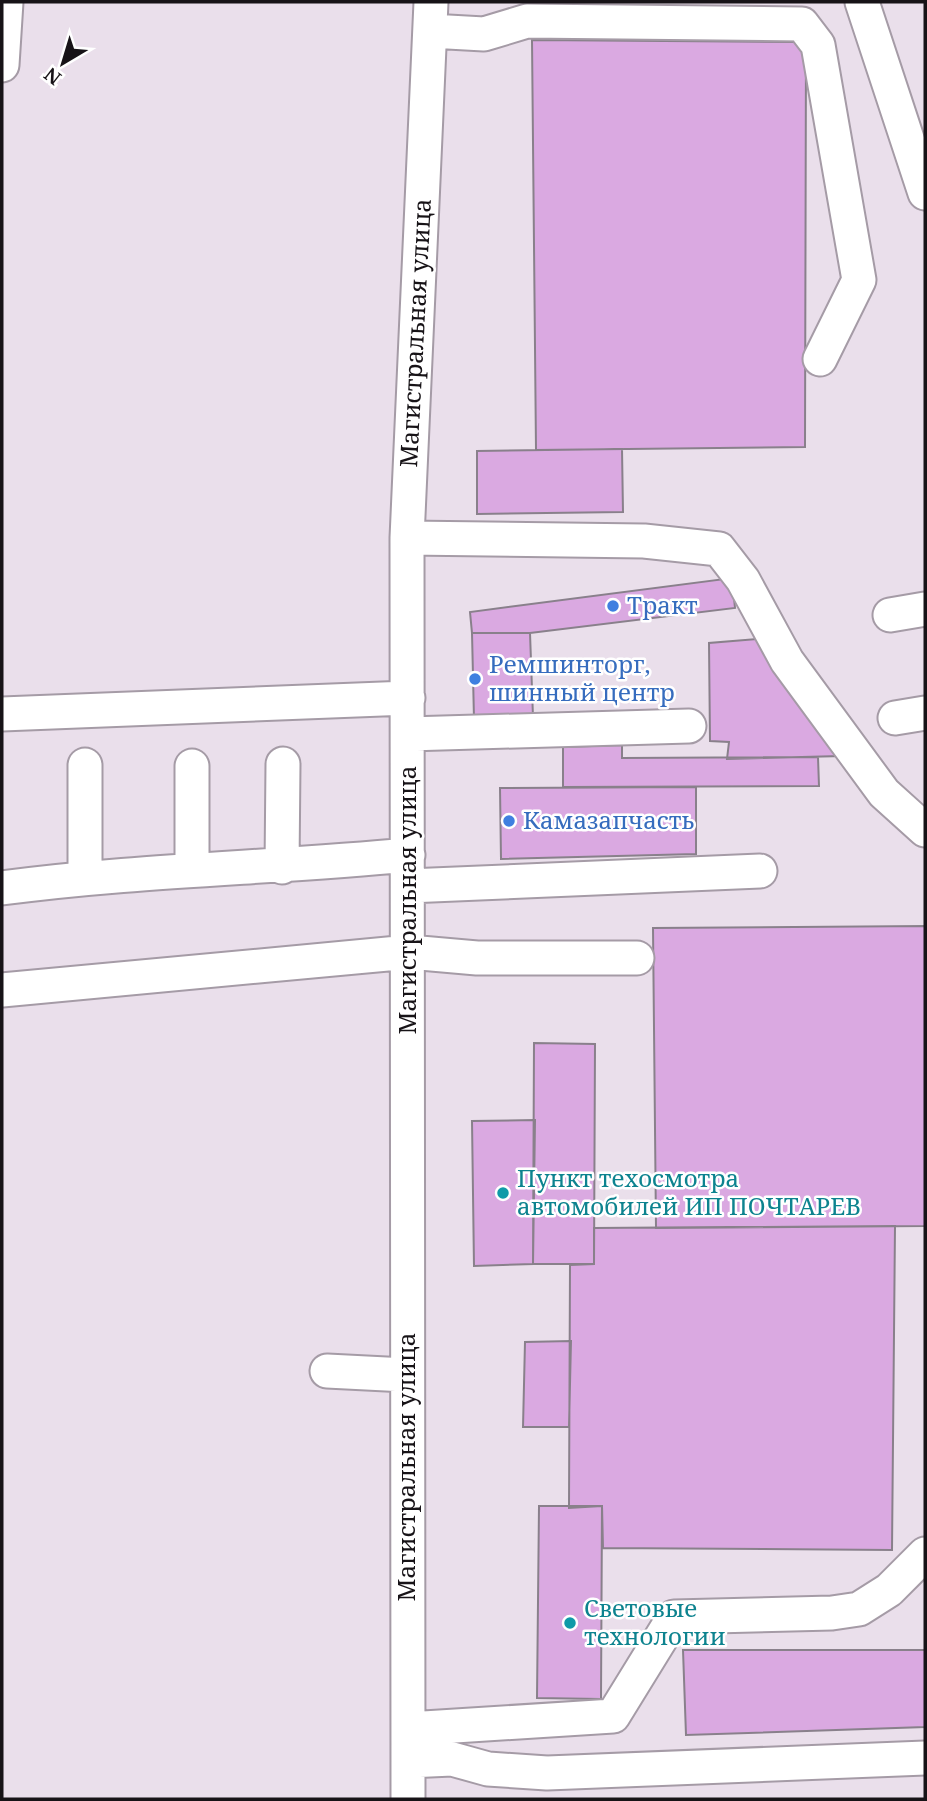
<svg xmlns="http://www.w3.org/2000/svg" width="927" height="1801" font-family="'Noto Serif',serif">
	<rect width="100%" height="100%" fill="#eadfeb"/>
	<path fill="#daa9e1" stroke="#89808b" stroke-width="2" d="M 532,40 L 806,42 L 805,447 L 536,450 Z
		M 622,449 L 623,512 L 477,514 L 477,451 Z
		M 732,578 L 735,608 L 530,633 L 472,633 L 470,612 Z
		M 472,633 L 530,633 L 533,717 L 474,719 Z
		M 757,639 L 841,756 L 727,759 L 729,742 L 710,741 L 709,643 Z
		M 622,745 L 622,758 L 818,757 L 819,786 L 563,787 L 563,747 Z
		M 696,787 L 696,854 L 501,859 L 500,788 Z
		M 925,926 L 925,1226 L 656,1228 L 653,928 Z
		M 534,1043 L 595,1044 L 594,1264 L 533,1264 Z
		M 535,1120 L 533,1264 L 474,1266 L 472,1121 Z
		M 895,1226 L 892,1550 L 603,1548 L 602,1506 L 569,1508 L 570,1265 L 594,1264 L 594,1228 Z
		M 571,1341 L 569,1427 L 523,1427 L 525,1342 Z
		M 539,1506 L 602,1506 L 601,1699 L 537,1698 Z
		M 683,1650 L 925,1650 L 925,1727 L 686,1735 Z"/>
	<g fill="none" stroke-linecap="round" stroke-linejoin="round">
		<defs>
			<path id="minor" d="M 862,2 L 925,193
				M 430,31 L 484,34 L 527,21 L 802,24 L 818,45 L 859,280 L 820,359
				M 2,65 L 6,2
				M 407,538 L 644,541 L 719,549 L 743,580 L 787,661 L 884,793 L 925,830
				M 890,615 L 925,609
				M 2,714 L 408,698
				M 895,718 L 925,713
				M 408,734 L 689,726
				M 85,765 L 85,877
				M 192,766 L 192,870
				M 282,867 L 283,764
				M 408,886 L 760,871
				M 2,888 C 137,870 272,868 408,855
				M 2,990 L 409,952 L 477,958 L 637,958
				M 327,1371 L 406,1375
				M 408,1729 L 613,1716 L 674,1617 L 832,1613 L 859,1609 L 889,1590 L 925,1554
				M 408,1761 L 452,1759 L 488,1769 L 547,1773 L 925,1758
				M 408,1799 L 407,538 L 431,2"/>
		</defs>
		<use href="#minor" stroke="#a59ba6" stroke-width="37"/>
		<use href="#minor" stroke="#fff" stroke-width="33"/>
		<path stroke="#3d383d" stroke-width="5" stroke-dasharray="3.5 7" stroke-linecap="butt" d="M 925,2 L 925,3"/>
	</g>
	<g fill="#3f7fe0" stroke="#fff" stroke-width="2.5">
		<circle cx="613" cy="606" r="7"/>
		<circle cx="475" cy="679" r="7"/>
		<circle cx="509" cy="821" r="7"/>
	</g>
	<g fill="#0f9aa8" stroke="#fff" stroke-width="2.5">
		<circle cx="503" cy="1193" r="7"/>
		<circle cx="570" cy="1623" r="7"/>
	</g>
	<g text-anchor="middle" stroke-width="5" stroke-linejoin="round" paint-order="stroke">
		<g font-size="24" fill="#171317" stroke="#fff">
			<text transform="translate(416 333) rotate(-87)" y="8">Магистральная улица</text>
			<text transform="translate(408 900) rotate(-90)" y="8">Магистральная улица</text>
			<text transform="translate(407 1467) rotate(-90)" y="8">Магистральная улица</text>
		</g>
		<g font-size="24" fill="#366cbe" stroke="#fff" text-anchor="start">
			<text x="627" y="614">Тракт</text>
			<text x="489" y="673">Ремшинторг,<tspan x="489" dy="28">шинный центр</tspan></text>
			<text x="523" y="829">Камазапчасть</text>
		</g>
		<g font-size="24" fill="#0d838f" stroke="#fff" text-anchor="start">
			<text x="517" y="1187">Пункт техосмотра<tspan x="517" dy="28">автомобилей ИП ПОЧТАРЕВ</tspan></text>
			<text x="584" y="1617">Световые<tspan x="584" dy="28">технологии</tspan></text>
		</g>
	</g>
	<rect width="927" height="1801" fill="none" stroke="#171317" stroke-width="7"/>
	<g transform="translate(63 63) rotate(218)" stroke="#ffffff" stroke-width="5" paint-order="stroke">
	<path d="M0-5L12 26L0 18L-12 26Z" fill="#171317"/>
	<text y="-10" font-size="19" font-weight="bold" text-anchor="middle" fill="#171317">N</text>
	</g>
</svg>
